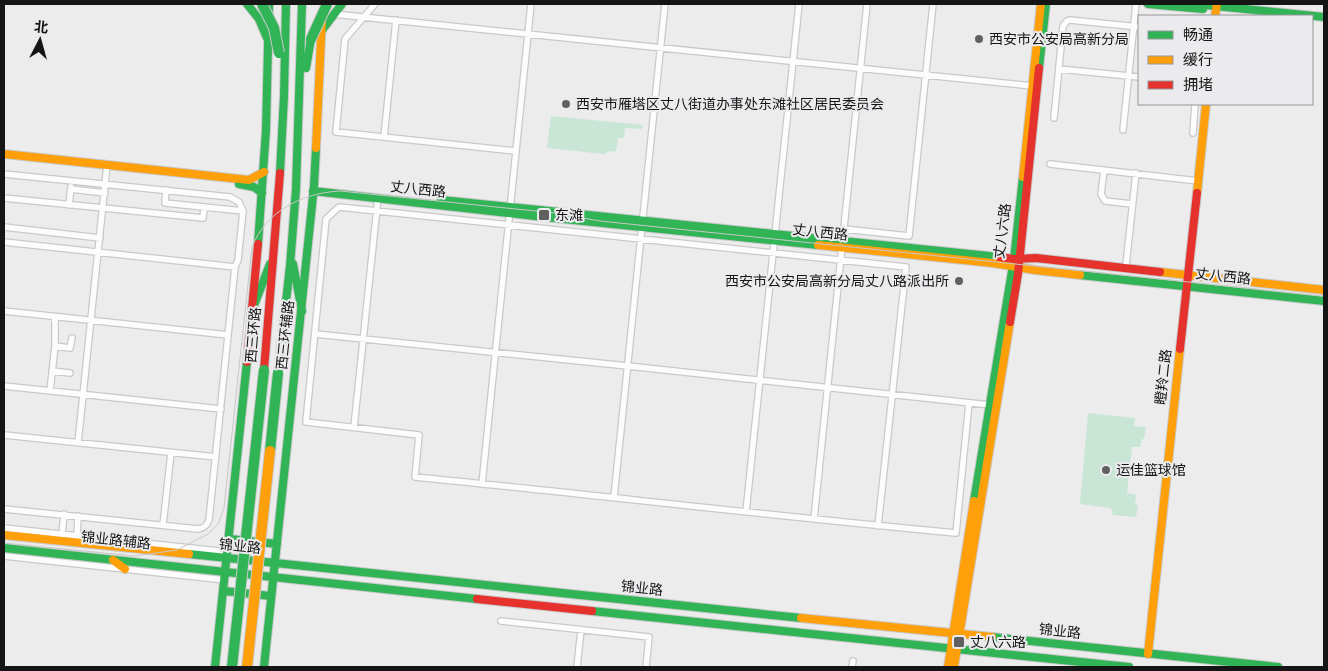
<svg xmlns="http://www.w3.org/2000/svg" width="1328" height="671" font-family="Georgia,'Noto Sans SC',serif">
	<rect width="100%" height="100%" fill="#ececed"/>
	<path fill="#c8e5d6" d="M 551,116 L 643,125 L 642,129 L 625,128 L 624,138 L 618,138 L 616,152 L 610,151 L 604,154 L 547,148 Z
		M 1088,413 L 1135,418 L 1134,426 L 1146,427 L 1144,439 L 1142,439 L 1140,447 L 1132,447 L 1127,493 L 1136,495 L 1135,505 L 1138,505 L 1136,517 L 1113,515 L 1111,508 L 1080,504 Z"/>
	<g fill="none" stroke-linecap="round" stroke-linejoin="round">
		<defs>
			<path id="street" d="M 375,4 L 345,39 L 336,132 L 515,151
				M 333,14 L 1032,86
				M 1059,69 L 1139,77
				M 1054,118 L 1063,26 L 1067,21 L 1070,20 L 1139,27
				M 1123,130 L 1136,4
				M 1193,133 L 1195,104
				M 384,137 L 396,20
				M 1050,164 L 1198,181
				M 1104,170 L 1101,194 L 1105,201 L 1132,204
				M 4,174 L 230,197 L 239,202 L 243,211 L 238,260 L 235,267 L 209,520 C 207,526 204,528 198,529 L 4,509
				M 71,189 L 105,193
				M 166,190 L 165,203 L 243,211
				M 4,198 L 203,218 L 204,207
				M 69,205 L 71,187
				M 4,227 L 100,238
				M 844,229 L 909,236 L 933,4
				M 4,242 L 235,267
				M 1126,265 L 1136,173
				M 4,311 L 228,335
				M 315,334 L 628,366 L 990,405
				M 55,346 L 70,348 L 72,338
				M 52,371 L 70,373
				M 4,386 L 221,409
				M 50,391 L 55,346 L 55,317
				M 354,427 L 378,198
				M 4,435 L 216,457
				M 78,443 L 107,165
				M 482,484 L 531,4
				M 614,497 L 665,4
				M 746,512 L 799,4
				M 814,519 L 867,4
				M 163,525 L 171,453
				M 878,526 L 906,267 L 339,207 L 326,219 L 306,422 L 419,435 L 415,477 C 595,495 775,516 956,533 L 969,403
				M 4,528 L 228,552
				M 60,537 L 62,534 L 64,514
				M 77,537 L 78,516
				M 4,556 L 225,580
				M 501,621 L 649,637 L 646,667
				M 577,667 L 581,630
				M 852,667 L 853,661"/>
			<path id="fast" d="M 247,4 L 259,19 L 267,38
				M 1148,4 L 1203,9
				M 1196,4 L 1324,17
				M 322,30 L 342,4
				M 306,68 L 311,39
				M 1039,68 L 1046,4
				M 280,173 L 284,96 L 286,4
				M 239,184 L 254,187 L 262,193
				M 313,191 L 544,217 L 818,245
				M 441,200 L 999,257
				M 258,244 L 266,130 L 269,4
				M 293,264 L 302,311
				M 1080,275 L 1324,301
				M 251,313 L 270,264
				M 278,373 L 290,266 L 296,189 L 302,4
				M 974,501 L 1014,259 L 1023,177
				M 230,539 L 277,544
				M 4,548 L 477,599
				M 189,554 L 801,618
				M 224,591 L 271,596
				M 592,611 L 1129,667
				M 992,637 L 1278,667
				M 215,667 L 247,362
				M 264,667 L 314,186 L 316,148"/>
			<path id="slow" d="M 1215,16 L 1217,4
				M 316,148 L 322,18
				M 4,154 L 249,180 L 264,172
				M 1023,177 L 1041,4
				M 1197,193 L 1206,104
				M 818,245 L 993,263 L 1035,270 L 1080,275
				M 1160,272 L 1324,290
				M 4,535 L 189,554
				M 113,560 L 125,569
				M 801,618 L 992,637
				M 1148,654 L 1180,349
				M 948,667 L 974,501
				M 954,667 L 1010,322"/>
			<path id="jam" d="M 999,257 L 1014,259 L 1036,258 L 1160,272
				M 1010,322 L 1018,274 L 1039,68
				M 1180,349 L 1197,193
				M 247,362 L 258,244
				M 264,370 L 280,173
				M 477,599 L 592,611"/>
		</defs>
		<use href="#street" stroke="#c9c9ca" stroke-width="8"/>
		<use href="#fast" stroke="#c9c9ca" stroke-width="10"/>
		<use href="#slow" stroke="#c9c9ca" stroke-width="10"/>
		<use href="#jam" stroke="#c9c9ca" stroke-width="10"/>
		<use href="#street" stroke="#fcfcfc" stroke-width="5.5"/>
		<use href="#fast" stroke="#30b455" stroke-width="8"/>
		<use href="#slow" stroke="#ff9f0a" stroke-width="8"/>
		<use href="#jam" stroke="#e5322d" stroke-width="8"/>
		<path stroke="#c7c7c8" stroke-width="1" d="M 4,543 L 134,556 L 177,550 L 208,534 L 218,524 L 224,508 L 252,247 C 266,211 302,193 340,191 L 555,213 L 600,221 L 1324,296"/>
		<defs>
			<path id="fast-bridge" d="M 262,4 L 274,28 L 279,53
				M 311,39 L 327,4
				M 270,451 L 278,373
				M 232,667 L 264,370"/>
			<path id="slow-bridge" d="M 247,667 L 270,451"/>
		</defs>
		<use href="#fast-bridge" stroke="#c9c9ca" stroke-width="12" stroke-linecap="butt"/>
		<use href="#slow-bridge" stroke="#c9c9ca" stroke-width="12" stroke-linecap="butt"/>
		<use href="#fast-bridge" stroke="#30b455" stroke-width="10"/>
		<use href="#slow-bridge" stroke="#ff9f0a" stroke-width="10"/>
	</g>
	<g fill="#606061" stroke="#ebebee" stroke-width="2">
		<circle cx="979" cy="39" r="5"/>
		<circle cx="566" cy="104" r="5"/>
		<rect x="538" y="209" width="12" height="12" rx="2.5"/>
		<circle cx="959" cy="281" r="5"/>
		<circle cx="1106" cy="470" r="5"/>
		<rect x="953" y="636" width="12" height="12" rx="2.5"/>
	</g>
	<g text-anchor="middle" stroke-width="4" stroke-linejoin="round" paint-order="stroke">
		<g font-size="14" fill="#151516" stroke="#ebebee" text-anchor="start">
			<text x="989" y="44">西安市公安局高新分局</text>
			<text x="576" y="109">西安市雁塔区丈八街道办事处东滩社区居民委员会</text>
			<text x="555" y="220">东滩</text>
			<text x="949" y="286" text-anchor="end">西安市公安局高新分局丈八路派出所</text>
			<text x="1116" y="475">运佳篮球馆</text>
			<text x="970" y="647">丈八六路</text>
		</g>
		<g font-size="14" fill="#151516" stroke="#ebebee">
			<text transform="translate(418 189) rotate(6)" y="5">丈八西路</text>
			<text transform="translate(1002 231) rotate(-83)" y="5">丈八六路</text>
			<text transform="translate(820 232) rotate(6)" y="5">丈八西路</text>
			<text transform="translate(1223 276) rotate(6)" y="5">丈八西路</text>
			<text transform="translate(253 335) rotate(-85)" y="5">西三环路</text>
			<text transform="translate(285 335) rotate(-84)" y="5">西三环辅路</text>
			<text transform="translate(1163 377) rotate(-84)" y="5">瞪羚二路</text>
			<text transform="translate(116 540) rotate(6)" y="5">锦业路辅路</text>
			<text transform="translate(240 546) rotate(6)" y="5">锦业路</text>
			<text transform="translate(642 588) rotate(6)" y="5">锦业路</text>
			<text transform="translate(1060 631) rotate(6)" y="5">锦业路</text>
		</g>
	</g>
	<rect width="1328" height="671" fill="none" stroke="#151516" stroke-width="10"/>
	<rect x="1138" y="15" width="175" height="90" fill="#ebebee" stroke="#959598"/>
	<rect x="1148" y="31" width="25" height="8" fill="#30b455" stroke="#959598"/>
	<text x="1183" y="40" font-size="15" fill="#151516">畅通</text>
	<rect x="1148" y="56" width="25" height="8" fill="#ff9f0a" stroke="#959598"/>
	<text x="1183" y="65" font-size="15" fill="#151516">缓行</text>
	<rect x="1148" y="81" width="25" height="8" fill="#e5322d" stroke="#959598"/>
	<text x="1183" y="90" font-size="15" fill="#151516">拥堵</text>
	<g transform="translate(40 40) rotate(6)" stroke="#ebebee" stroke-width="4" paint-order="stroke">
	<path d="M0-4L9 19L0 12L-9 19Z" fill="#151516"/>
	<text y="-8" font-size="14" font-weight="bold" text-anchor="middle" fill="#151516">北</text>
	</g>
</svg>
